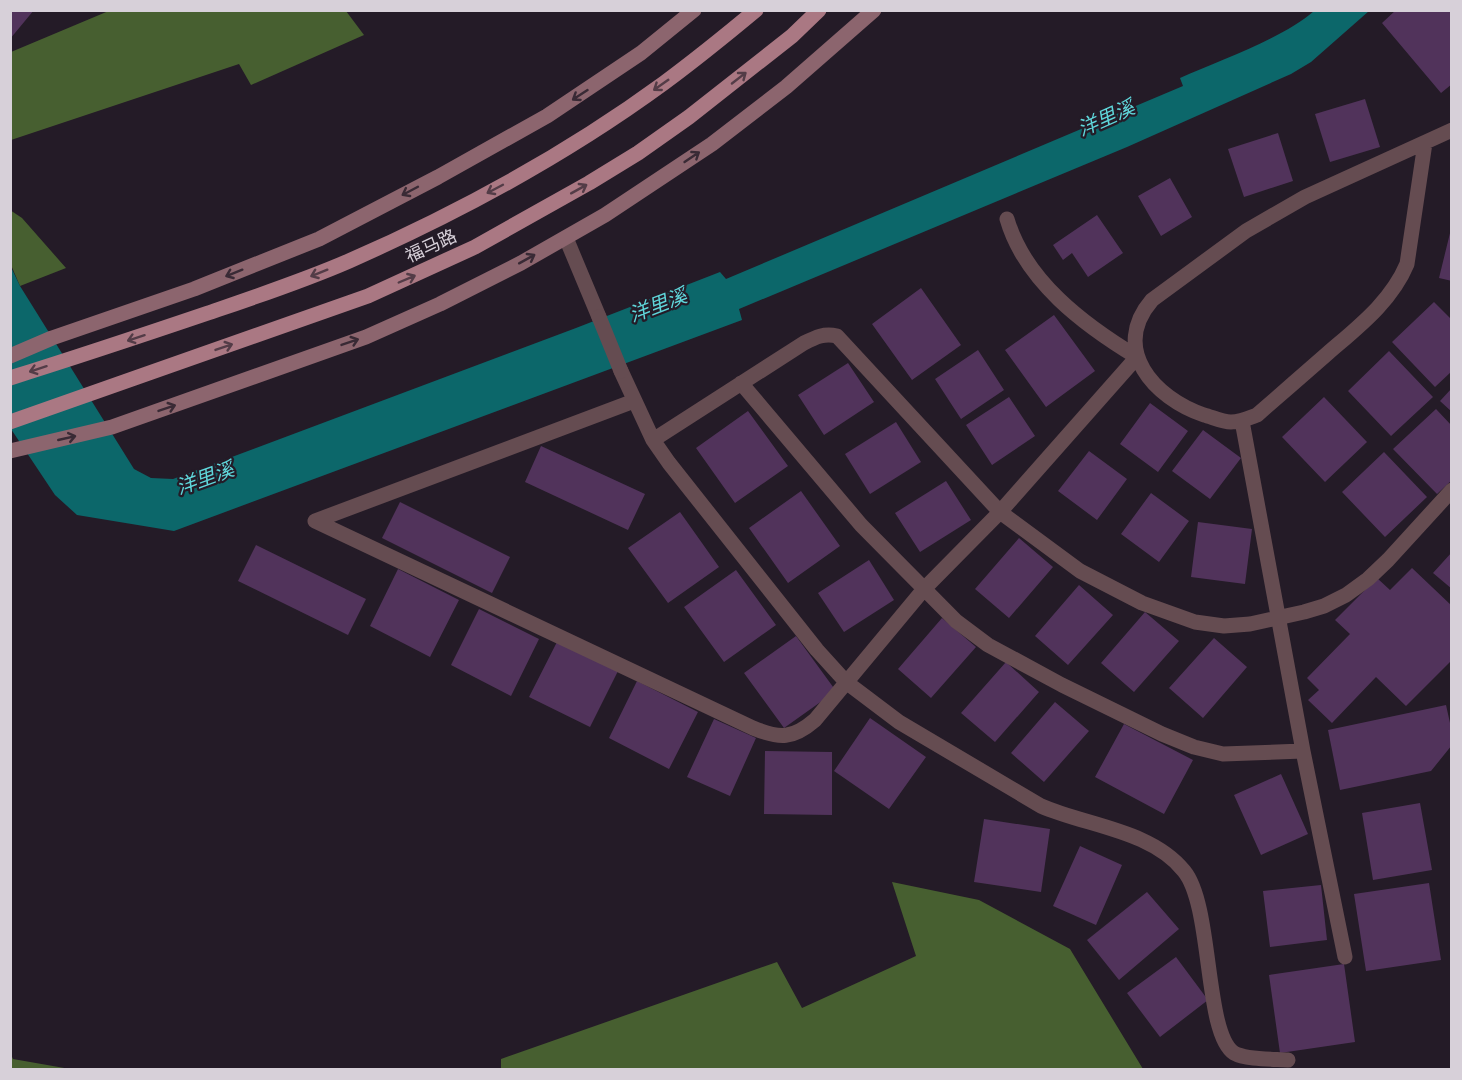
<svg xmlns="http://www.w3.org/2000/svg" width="1462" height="1080" font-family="'Source Sans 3','Noto Sans SC',sans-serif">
	<rect width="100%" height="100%" fill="#241b27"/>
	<path fill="#475f30" d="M 111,10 L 346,11 L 364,35 L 251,85 L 239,64 L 11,140 L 11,52 Z
		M 10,210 L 22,218 L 66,268 L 20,286 L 11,265 Z
		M 892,882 L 979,900 L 1070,949 L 1143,1069 L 501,1069 L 501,1059 L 777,962 L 802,1008 L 916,956 Z
		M 11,1055 L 13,1059 L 70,1069 L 11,1069 Z"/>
	<path fill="#0c676a" d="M 1314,11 L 1369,11 L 1311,62 L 1291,74 L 1127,147 L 739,309 L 742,320 L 174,531 L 77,515 L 55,495 L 11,429 L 10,265 L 20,286 L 134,469 L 151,478 L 173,479 L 576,328 L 720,272 L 726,279 L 1183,86 L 1180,78 C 1220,60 1282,39 1314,11 Z"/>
	<path fill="#51335b" d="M 10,10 L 34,10 L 10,39 Z
		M 1396,10 L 1452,10 L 1452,84 L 1441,93 L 1382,23 Z
		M 1365,99 L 1380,147 L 1330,162 L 1315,114 Z
		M 1278,133 L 1293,181 L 1244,197 L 1228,149 Z
		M 1170,178 L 1192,217 L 1161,236 L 1138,196 Z
		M 1097,215 L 1123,253 L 1088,277 L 1072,253 L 1063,260 L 1053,245 Z
		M 1451,229 L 1452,229 L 1452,281 L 1439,278 Z
		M 921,288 L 961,345 L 912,380 L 872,324 Z
		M 1434,302 L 1452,320 L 1452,371 L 1435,387 L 1392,342 Z
		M 1054,315 L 1095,371 L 1046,407 L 1005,350 Z
		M 978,350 L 1004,390 L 961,419 L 935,379 Z
		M 1389,351 L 1433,397 L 1391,436 L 1348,391 Z
		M 848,363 L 874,402 L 824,435 L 798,395 Z
		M 1452,388 L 1452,412 L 1440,401 Z
		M 1009,397 L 1035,436 L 992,465 L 966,425 Z
		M 1324,397 L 1367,442 L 1325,482 L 1282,437 Z
		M 1150,403 L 1188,431 L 1158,472 L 1120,444 Z
		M 1436,409 L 1452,426 L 1452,480 L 1437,494 L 1393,449 Z
		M 748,411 L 788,466 L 735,503 L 696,448 Z
		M 896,422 L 921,462 L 870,494 L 845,454 Z
		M 1203,430 L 1241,458 L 1210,499 L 1172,471 Z
		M 541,446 L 645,494 L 628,530 L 525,482 Z
		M 1089,451 L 1127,479 L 1097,520 L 1058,491 Z
		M 1384,452 L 1427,497 L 1385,537 L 1342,492 Z
		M 946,481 L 971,520 L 920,552 L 895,513 Z
		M 801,491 L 840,546 L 788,583 L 749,528 Z
		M 1151,493 L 1189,521 L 1159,562 L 1121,534 Z
		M 400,502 L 510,557 L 492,593 L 382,538 Z
		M 680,512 L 719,567 L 668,603 L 628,548 Z
		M 1198,522 L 1252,529 L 1245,584 L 1191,577 Z
		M 1019,538 L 1053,567 L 1009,618 L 975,589 Z
		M 256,545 L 366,599 L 348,635 L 238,581 Z
		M 1452,552 L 1452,589 L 1433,573 Z
		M 869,560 L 894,600 L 844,632 L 818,593 Z
		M 1412,568 L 1452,606 L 1452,660 L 1406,706 L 1376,677 L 1332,723 L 1308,700 L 1319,690 L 1307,678 L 1350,634 L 1335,620 L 1377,578 L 1390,590 Z
		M 398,569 L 459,600 L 430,657 L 370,626 Z
		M 736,570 L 776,625 L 724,662 L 684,607 Z
		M 1079,585 L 1113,615 L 1068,665 L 1035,636 Z
		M 479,609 L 539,639 L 511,696 L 451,665 Z
		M 1145,612 L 1179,641 L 1134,692 L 1101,663 Z
		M 942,618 L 976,647 L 931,698 L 898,669 Z
		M 796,636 L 836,691 L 784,728 L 744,673 Z
		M 1214,638 L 1247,667 L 1203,718 L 1169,688 Z
		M 558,640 L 618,671 L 590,727 L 529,697 Z
		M 1006,662 L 1039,692 L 995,742 L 961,713 Z
		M 637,681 L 698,712 L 669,769 L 609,738 Z
		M 1055,702 L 1089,731 L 1044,782 L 1011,753 Z
		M 1446,705 L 1452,732 L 1452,745 L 1431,771 L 1340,790 L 1328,730 Z
		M 870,718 L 926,757 L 889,809 L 834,771 Z
		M 714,719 L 756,738 L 730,796 L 687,777 Z
		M 1124,724 L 1193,760 L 1164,814 L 1095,777 Z
		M 765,751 L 832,752 L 832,815 L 764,814 Z
		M 1281,774 L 1308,834 L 1261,855 L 1234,795 Z
		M 1420,803 L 1432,870 L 1373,880 L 1362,813 Z
		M 984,819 L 1050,829 L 1041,892 L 974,882 Z
		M 1080,846 L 1122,865 L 1096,925 L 1053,906 Z
		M 1429,883 L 1441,960 L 1366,971 L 1354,894 Z
		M 1321,885 L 1327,940 L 1270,947 L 1263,891 Z
		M 1147,892 L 1179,929 L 1119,980 L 1087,940 Z
		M 1176,957 L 1208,1000 L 1160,1037 L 1127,993 Z
		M 1344,964 L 1355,1042 L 1280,1053 L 1269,975 Z"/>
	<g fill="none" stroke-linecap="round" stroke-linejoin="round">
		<path stroke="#654c51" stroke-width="15" d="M 1425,143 L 1407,264 C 1391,302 1358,327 1328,353 C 1304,374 1281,394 1257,415 C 1249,418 1240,422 1231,422 C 1222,422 1212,417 1204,415 C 1154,398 1110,349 1152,300 L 1246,231 L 1305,197 L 1452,130
			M 566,238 L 599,317
			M 621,371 L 653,440 L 669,463 L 817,650 L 846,682 L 899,722 L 1041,806 C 1087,826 1151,830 1184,871 C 1213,906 1204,1033 1234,1053 C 1246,1060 1274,1059 1288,1060
			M 741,383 L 861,525 L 956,621 L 988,645 L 1062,685 L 1162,734 L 1194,747 L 1223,754 L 1303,751
			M 634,401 L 315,521 L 753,728 C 780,739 793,739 815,720 L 924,589 L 1000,512 L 1137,357 C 1084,325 1025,281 1007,219
			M 1242,421 L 1303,751 L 1345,957
			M 653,440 L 804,343 C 816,337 824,333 837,336 L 1000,512 L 1080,571 L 1142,603 L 1195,622 L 1224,626 L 1250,624 L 1304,612 L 1324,606 L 1346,595 L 1368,579 L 1388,560 L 1452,490"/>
		<path stroke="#8c656e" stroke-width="15" d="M 10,356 L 52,338 L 194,289 L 319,239 L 438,177 L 547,116 L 641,53 L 694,10
			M 10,451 L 112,427 L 366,337 L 440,304 L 521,263 L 605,215 L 712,144 L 786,87 L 874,10"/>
		<path stroke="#aa7883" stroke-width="15" d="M 10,378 C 77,357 143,335 208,313 C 255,297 303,281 349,261 C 458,213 567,154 664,83 C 695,60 726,35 756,10
			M 10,422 L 368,296 L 475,247 L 589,183 L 638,153 L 689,117 L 792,36 L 819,10"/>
		<path stroke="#654c51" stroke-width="15" d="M 599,317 L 621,371"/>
	</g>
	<defs><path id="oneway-shaft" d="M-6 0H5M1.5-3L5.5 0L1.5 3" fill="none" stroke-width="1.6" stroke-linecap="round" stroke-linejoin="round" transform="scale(1.5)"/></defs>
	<g stroke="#533c47">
		<use href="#oneway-shaft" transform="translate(739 78) rotate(-38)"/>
		<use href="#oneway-shaft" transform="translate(661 85) rotate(145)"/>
		<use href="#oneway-shaft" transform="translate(495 189) rotate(152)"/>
		<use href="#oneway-shaft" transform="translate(579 189) rotate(-29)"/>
		<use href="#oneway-shaft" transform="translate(319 273) rotate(158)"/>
		<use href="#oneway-shaft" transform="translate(407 279) rotate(-23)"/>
		<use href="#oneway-shaft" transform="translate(136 338) rotate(162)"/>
		<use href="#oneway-shaft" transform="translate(224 347) rotate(-19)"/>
		<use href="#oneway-shaft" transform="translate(38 369) rotate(162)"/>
	</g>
	<g stroke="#392a35">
		<use href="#oneway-shaft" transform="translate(580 95) rotate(147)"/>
		<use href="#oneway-shaft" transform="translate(692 157) rotate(-34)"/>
		<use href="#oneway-shaft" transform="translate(410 191) rotate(152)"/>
		<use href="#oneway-shaft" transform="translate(527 259) rotate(-29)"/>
		<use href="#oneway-shaft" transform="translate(234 273) rotate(158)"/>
		<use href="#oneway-shaft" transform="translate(350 342) rotate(-19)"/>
		<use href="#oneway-shaft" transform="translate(167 408) rotate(-19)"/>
		<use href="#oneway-shaft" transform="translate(67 438) rotate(-13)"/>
	</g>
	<g text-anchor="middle" stroke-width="4.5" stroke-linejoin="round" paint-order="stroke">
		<g font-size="18" fill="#d7d0d9" stroke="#241b27">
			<text transform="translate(431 246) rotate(-25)" y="6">福马路</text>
		</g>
		<g font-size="20" font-style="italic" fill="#5fd6da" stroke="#241b27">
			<text transform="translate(1106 118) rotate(-24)" y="7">洋里溪</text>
			<text transform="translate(658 305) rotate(-21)" y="7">洋里溪</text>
			<text transform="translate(205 478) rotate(-20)" y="7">洋里溪</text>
		</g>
	</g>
	<rect width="1462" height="1080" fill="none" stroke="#d7d0d9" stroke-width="24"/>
</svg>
